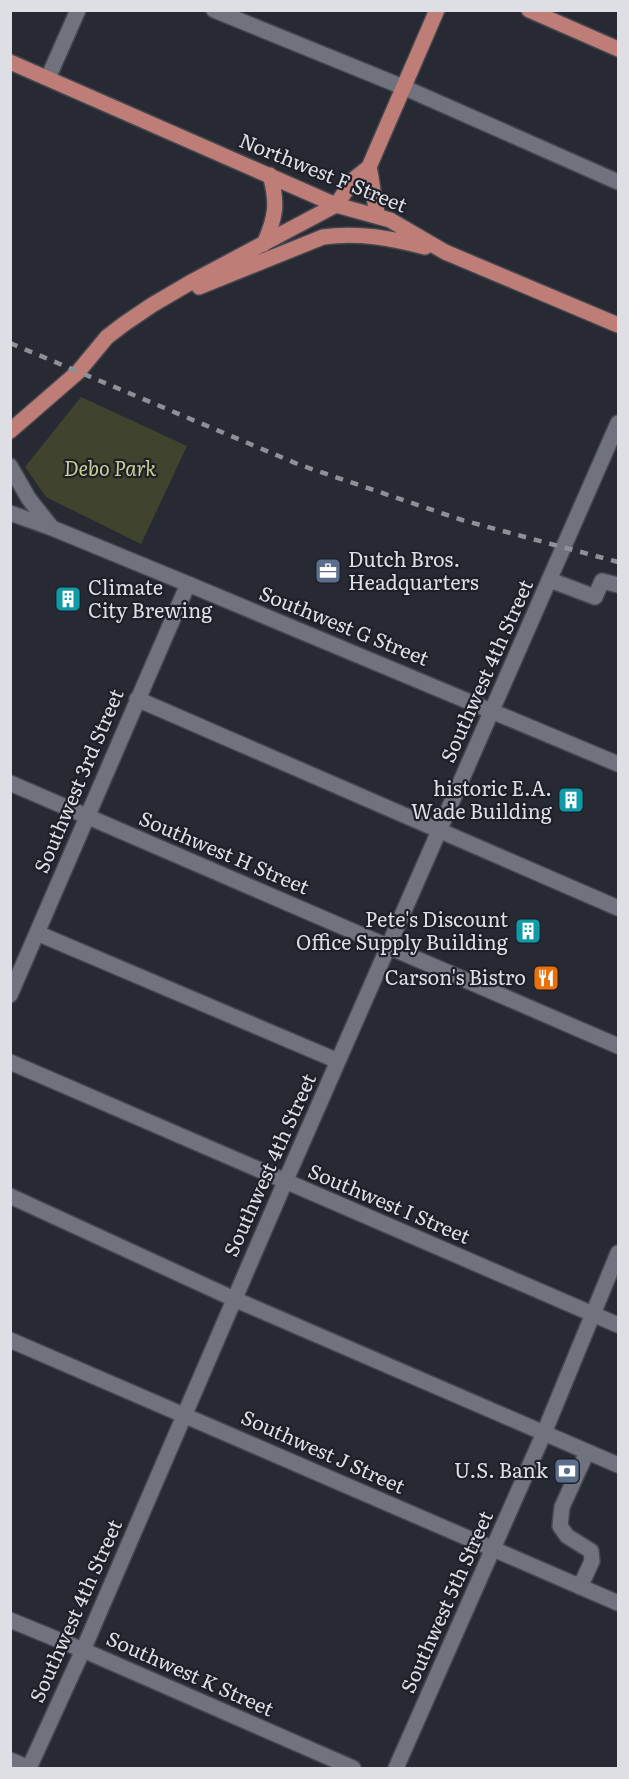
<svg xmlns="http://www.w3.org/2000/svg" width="629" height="1779" font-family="Literata,serif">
	<rect width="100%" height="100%" fill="#272a33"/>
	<path fill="#40432d" d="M 81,397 L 187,446 L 141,544 L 46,497 L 25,467 Z"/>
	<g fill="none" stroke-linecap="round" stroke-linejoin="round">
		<defs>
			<path id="minor" d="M 214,10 L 403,87 L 618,182
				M 48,78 L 78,10
				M 10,466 L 29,499 L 52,528
				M 10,513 L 52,528 L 188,584 L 618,764
				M 550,580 L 595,597 L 602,581 L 618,585
				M 137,699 L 618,908
				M 10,783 L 618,1046
				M 37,933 L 338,1061
				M 10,995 L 188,584
				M 10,1062 L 618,1325
				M 10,1196 L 234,1299 L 618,1465
				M 10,1340 L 618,1603
				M 580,1587 L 592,1561 L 591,1551 L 567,1536 L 560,1526 L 562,1507 L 587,1452
				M 10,1620 L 83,1650 L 353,1768
				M 10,1760 L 29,1768
				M 29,1768 L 83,1650 L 285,1182 L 618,423
				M 396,1768 L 544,1433 L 618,1253"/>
			<path id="major" d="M 529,10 L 618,49
				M 10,62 L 336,205 L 390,220 L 445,252 L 618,325
				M 369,167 C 373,183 373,200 378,216
				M 264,244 C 276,217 278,203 270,175
				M 199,287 L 323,237 C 358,232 391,238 425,247
				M 10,431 L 78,372 L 107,337 L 124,324 L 152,305 L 193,281 L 336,205 L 354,179 L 369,167 L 437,10"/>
		</defs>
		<use href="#minor" stroke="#45474f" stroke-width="18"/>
		<use href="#major" stroke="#45474f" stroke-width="18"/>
		<use href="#minor" stroke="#70737e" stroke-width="15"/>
		<use href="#major" stroke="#bf7d77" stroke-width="15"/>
		<path stroke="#8e9098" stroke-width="4.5" stroke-dasharray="8 8" stroke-linecap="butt" d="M 10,343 L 300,465 L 462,520 L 618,562"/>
	</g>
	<defs>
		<symbol id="office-square" viewBox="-11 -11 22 22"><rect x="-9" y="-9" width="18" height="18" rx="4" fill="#5c6f8a" stroke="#1e2029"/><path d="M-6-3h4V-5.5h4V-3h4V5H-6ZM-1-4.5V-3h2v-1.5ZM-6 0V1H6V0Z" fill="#fff"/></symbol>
		<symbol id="building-square" viewBox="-11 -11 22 22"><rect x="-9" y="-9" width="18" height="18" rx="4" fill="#0f9aa8" stroke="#1e2029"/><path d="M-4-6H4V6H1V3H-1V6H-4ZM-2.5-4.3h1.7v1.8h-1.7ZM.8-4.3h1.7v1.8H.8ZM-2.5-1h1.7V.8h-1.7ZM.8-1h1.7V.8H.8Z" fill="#fff"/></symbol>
		<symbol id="restaurant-square" viewBox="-11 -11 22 22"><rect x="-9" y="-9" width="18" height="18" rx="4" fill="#e8710a" stroke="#1e2029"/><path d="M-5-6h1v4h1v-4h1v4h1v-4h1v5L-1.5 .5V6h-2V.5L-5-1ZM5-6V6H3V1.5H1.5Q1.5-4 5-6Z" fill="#fff"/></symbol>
		<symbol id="bank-square" viewBox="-11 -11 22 22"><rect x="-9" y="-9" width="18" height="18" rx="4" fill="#5c6f8a" stroke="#1e2029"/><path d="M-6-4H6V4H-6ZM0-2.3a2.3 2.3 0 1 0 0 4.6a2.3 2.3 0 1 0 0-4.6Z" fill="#fff"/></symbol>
	</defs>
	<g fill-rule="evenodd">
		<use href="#office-square" x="313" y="556" width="30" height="30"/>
		<use href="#building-square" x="53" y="584" width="30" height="30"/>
		<use href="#building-square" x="556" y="785" width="30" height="30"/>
		<use href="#building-square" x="513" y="916" width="30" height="30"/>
		<use href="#restaurant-square" x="531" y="963" width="30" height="30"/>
		<use href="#bank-square" x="552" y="1456" width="30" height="30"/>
	</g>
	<g text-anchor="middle" stroke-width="4.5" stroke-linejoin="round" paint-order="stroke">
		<g font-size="20" fill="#dddfe5" stroke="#1e2029">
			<text transform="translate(323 173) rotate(22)" y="7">Northwest F Street</text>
			<text transform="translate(344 626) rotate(22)" y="7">Southwest G Street</text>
			<text transform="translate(487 671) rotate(-66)" y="7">Southwest 4th Street</text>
			<text transform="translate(79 781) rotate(-67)" y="7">Southwest 3rd Street</text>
			<text transform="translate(224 853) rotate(23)" y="7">Southwest H Street</text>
			<text transform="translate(270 1165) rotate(-66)" y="7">Southwest 4th Street</text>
			<text transform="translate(389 1204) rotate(23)" y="7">Southwest I Street</text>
			<text transform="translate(323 1452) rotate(24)" y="7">Southwest J Street</text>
			<text transform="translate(447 1602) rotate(-66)" y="7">Southwest 5th Street</text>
			<text transform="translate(76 1611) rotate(-66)" y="7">Southwest 4th Street</text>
			<text transform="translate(190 1674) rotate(24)" y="7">Southwest K Street</text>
		</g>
		<g font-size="20" font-style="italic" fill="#cad092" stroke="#1e2029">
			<text x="110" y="476">Debo Park</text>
		</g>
		<g font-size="20" fill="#dddfe5" stroke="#1e2029" text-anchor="end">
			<text x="348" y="567" text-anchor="start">Dutch Bros.<tspan x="348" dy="23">Headquarters</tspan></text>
			<text x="88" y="595" text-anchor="start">Climate<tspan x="88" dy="23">City Brewing</tspan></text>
			<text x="552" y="796">historic E.A.<tspan x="552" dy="23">Wade Building</tspan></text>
			<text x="508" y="927">Pete's Discount<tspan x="508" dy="23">Office Supply Building</tspan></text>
			<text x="526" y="985">Carson's Bistro</text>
			<text x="548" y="1478">U.S. Bank</text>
		</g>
	</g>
	<rect width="629" height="1779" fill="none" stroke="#dddfe5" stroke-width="24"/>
</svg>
